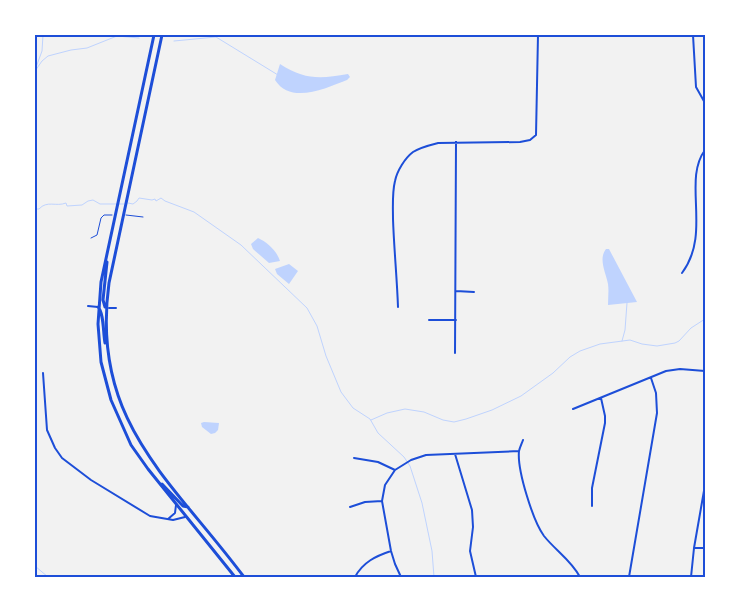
<svg xmlns="http://www.w3.org/2000/svg" width="740" height="612" font-family="'PT Sans',sans-serif">
	<rect width="100%" height="100%" fill="#f2f2f2"/>
	<path fill="#bfd3fe" d="M 280,64 C 305,80 320,79 348,74 L 350,77 L 347,80 C 326,88 291,105 275,80 Z
		M 258,238 C 267,242 277,251 280,261 L 269,263 L 253,249 L 251,244 Z
		M 606,249 L 609,249 L 637,302 L 608,305 C 608,298 609,291 608,284 C 606,273 598,259 606,249 Z
		M 289,264 L 298,271 L 289,284 L 277,274 L 275,269 Z
		M 204,422 L 219,423 L 218,430 L 215,433 L 211,434 L 202,427 L 201,423 Z"/>
	<g fill="none" stroke-linecap="round" stroke-linejoin="round">
		<path stroke="#bfd3fe" stroke-width="1" d="M 174,41 L 216,37 L 278,75
			M 35,70 L 42,51 L 43,35
			M 35,71 L 42,61 L 48,56 L 71,50 L 87,48 L 117,36 L 139,38
			M 128,203 L 133,204 L 137,201 L 139,198 L 152,200 L 155,199 L 156,201 L 161,198 L 165,201 L 194,212 L 241,245 L 307,308 L 317,326 L 326,356 L 341,392 L 353,408 L 370,419 L 378,433 L 404,457 L 410,466 L 422,503 L 432,551 L 434,577
			M 35,209 L 39,209 C 47,200 56,207 66,203 L 67,206 L 82,205 L 88,201 L 93,200 L 100,204 L 124,204
			M 622,341 L 625,330 L 627,303
			M 371,420 L 387,413 L 405,409 L 424,412 L 443,420 L 454,422 L 466,419 L 492,410 L 521,396 L 553,373 L 570,357 L 580,351 L 600,344 L 630,340 L 642,344 L 657,346 L 675,343 L 679,341 L 691,328 L 705,319
			M 35,566 L 48,577"/>
		<path stroke="#1d4ed8" stroke-width="1" d="M 126,215 L 143,217
			M 91,238 L 97,235 L 101,218 L 104,215 L 112,215"/>
		<path stroke="#1d4ed8" stroke-width="2" d="M 693,35 L 696,87 L 705,103
			M 682,273 C 712,233 682,181 705,150
			M 456,291 L 474,292
			M 88,306 L 98,307
			M 398,307 C 397,278 394,249 393,219 C 393,207 392,193 395,181 C 397,171 405,158 413,152 C 421,147 430,145 438,143 L 520,142 L 530,140 L 536,135 L 538,35
			M 109,308 L 116,308
			M 429,320 L 456,320
			M 455,353 L 456,142
			M 43,373 L 47,430 L 55,448 L 62,458 L 91,480 L 150,516 L 173,520 L 185,517
			M 573,409 L 666,371 L 680,369 L 705,371
			M 523,440 C 522,443 520,447 519,451 C 517,470 533,521 544,536 C 556,551 571,560 580,577
			M 455,454 L 472,510 L 473,527 L 470,551 L 476,577
			M 354,458 L 378,462 L 395,470
			M 592,506 L 592,488 L 605,423 L 605,416 L 601,398
			M 350,507 L 365,502 L 382,501
			M 168,519 L 175,513 L 176,505
			M 694,548 L 705,548
			M 355,577 C 363,562 376,556 391,551
			M 401,577 L 395,564 L 391,551 L 382,501 L 385,485 L 395,470 L 411,460 L 426,455 L 519,451
			M 629,577 L 657,413 L 656,393 L 651,378
			M 691,577 L 694,548 L 705,485"/>
		<path stroke="#1d4ed8" stroke-width="3" d="M 154,35 L 101,282 L 98,324 L 101,362 L 111,400 L 131,445 L 148,469 L 235,577
			M 162,35 L 109,283 C 90,421 170,478 244,577
			M 98,307 C 104,313 103,333 105,343
			M 105,307 L 103,300 L 107,262
			M 162,484 L 183,506 L 188,507"/>
	</g>
	<rect width="740" height="612" fill="none" stroke="#ffffff" stroke-width="72"/>
	<rect x="36" y="36" width="668" height="540" fill="none" stroke="#1d4ed8" stroke-width="2"/>
</svg>
